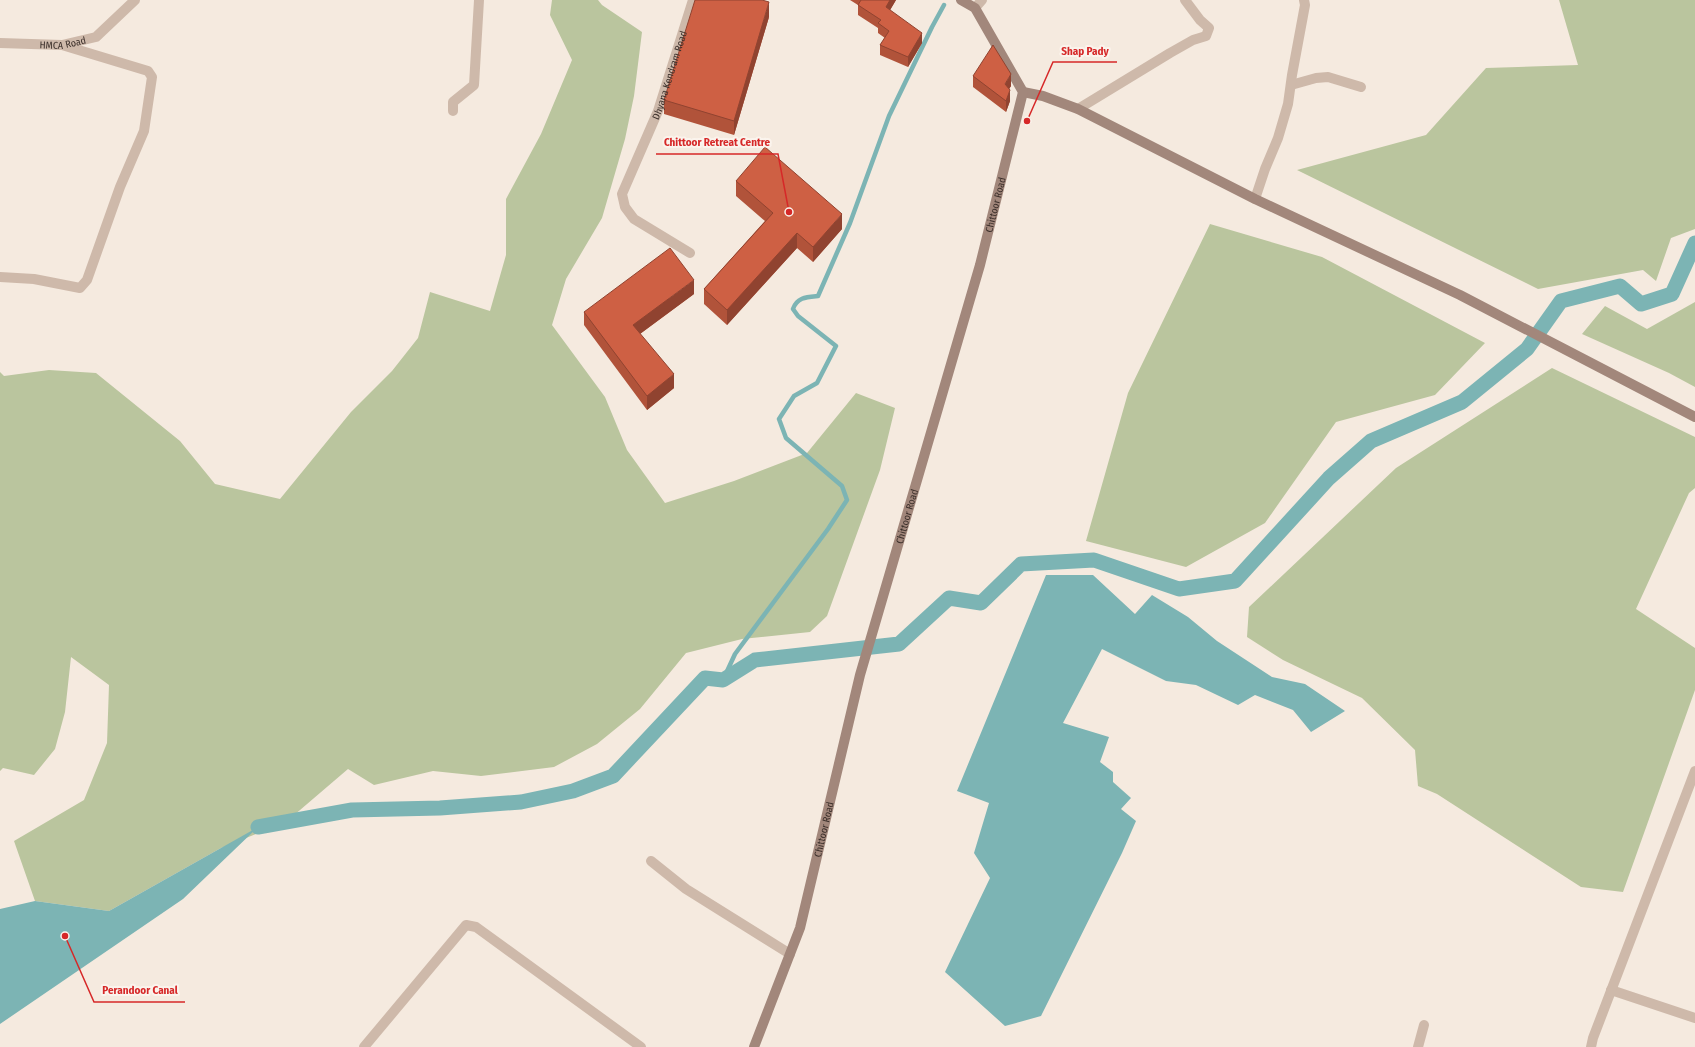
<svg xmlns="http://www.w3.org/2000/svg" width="1695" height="1047" font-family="'Fira Sans Condensed',sans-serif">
	<rect width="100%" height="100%" fill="#f5eadf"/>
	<path fill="#bac59e" d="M 552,0 L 598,0 L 602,5 L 642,32 L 634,96 L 625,139 L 602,218 L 566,279 L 552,325 L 605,397 L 627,450 L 665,503 L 734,481 L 807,453 L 856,393 L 895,408 L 880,470 L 827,616 L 810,632 L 742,639 L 686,653 L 640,709 L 597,744 L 554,767 L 481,776 L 433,771 L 374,785 L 348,769 L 286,822 L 221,848 L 109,911 L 35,901 L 14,841 L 84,800 L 107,743 L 109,685 L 71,657 L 65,712 L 55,749 L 34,775 L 3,768 L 0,771 L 0,372 L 4,376 L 49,370 L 96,373 L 180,441 L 215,484 L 280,499 L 351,412 L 392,371 L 418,338 L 430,292 L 490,311 L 506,255 L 506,199 L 541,134 L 572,60 L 550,15 Z
		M 1559,0 L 1695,0 L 1695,229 L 1671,238 L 1656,281 L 1643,270 L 1538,289 L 1297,170 L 1426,135 L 1486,68 L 1578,65 Z
		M 1210,224 L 1322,257 L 1485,343 L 1435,395 L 1336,422 L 1265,523 L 1186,567 L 1086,541 L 1128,393 Z
		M 1695,302 L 1695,387 L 1669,373 L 1582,334 L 1605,306 L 1647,329 Z
		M 1552,368 L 1695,437 L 1695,488 L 1689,493 L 1636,609 L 1695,648 L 1695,690 L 1623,892 L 1581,887 L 1437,794 L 1418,786 L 1415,750 L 1362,698 L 1283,660 L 1247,637 L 1249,607 L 1396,468 Z"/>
	<path fill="#7cb4b4" d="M 1046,575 L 1093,575 L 1135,614 L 1152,595 L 1188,617 L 1217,641 L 1272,677 L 1305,684 L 1345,711 L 1311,732 L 1293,710 L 1255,695 L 1238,705 L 1196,685 L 1166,681 L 1102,649 L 1063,723 L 1109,737 L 1100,762 L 1113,772 L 1113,782 L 1131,798 L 1121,809 L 1136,821 L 1122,853 L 1041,1016 L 1005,1026 L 945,972 L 990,878 L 974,853 L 989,803 L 957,791 Z
		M 258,827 L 183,899 L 0,1024 L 0,909 L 35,901 L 109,911 Z"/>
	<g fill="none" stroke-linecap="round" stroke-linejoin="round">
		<path stroke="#7cb4b4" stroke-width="4.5" d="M 723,680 L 735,654 L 828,529 L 847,500 L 842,486 L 786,438 L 779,419 L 794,396 L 817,383 L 836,346 L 798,316 L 793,309 C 797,297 807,297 818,296 L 850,223 L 889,116 L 932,27 L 944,5"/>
		<path stroke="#7cb4b4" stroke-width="15" d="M 258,827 L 352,810 L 440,808 L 521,802 L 573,791 L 613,776 L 705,678 L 723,680 L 755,660 L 899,644 L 949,598 L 981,603 L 1021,564 L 1094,560 L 1179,589 L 1235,581 L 1329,478 L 1371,441 L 1462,402 L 1527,349 L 1561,301 L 1620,286 L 1641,304 L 1672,294 L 1695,243"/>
		<g stroke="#ceb9aa" stroke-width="10">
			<path d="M 975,8 L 982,0"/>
			<path id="s1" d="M 0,43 L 62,45 L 96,37 L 135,0"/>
			<path d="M 1291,85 L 1316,78 L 1328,77 L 1361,87"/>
			<path d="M 1078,109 L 1170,53 L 1193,40 L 1206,36 L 1209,28 L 1200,20 L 1185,0"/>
			<path d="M 453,111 L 453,102 L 474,85 L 479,0"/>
			<path d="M 1255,199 L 1265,169 L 1278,138 L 1288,104 L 1292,75 L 1305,5 L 1304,0"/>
			<path id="s2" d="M 690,253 L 634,219 L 625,207 L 622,194 L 658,111 L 693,0"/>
			<path d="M 0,277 L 34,279 L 80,288 L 87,280 L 120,187 L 144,131 L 152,77 L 148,71 L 62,45"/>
			<path d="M 651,861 L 686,889 L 790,954"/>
			<path d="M 1611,990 L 1695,1018"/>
			<path d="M 364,1047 L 466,925 L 476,927 L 641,1047"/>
			<path d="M 1418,1047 L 1424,1025"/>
			<path d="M 1591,1047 L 1593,1038 L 1695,771"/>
		</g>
		<g stroke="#a2877b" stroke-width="10">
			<path d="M 1023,92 L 1043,96 L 1078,109 L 1255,199 L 1460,295 L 1695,417"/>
			<path id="s3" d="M 754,1047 L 800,928 L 860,675 L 980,265 L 1023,92 L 975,8 L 961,0"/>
		</g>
	</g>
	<path fill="#b1533a" d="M 850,0 L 896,0 L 890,10 L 922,43 L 908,67 L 880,55 L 880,45 L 885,38 L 878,33 L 878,28 L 858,15 L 858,5 Z
		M 769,17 L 734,135 L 664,114 L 664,100 Z
		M 973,76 L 1011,86 L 1009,89 L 1010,101 L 1006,112 L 973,87 Z
		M 736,181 L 842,229 L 813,262 L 797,248 L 727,325 L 704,304 L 704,289 L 765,221 L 736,196 Z
		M 694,294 L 640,334 L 674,388 L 647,410 L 584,325 L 584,312 Z"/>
	<path fill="#904330" d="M 890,0 L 896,0 L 886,17 L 886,7 Z
		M 769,2 L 769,17 L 734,135 L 734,121 Z
		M 922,33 L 922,43 L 908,67 L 908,57 Z
		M 1011,74 L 1011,86 L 1005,95 L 1005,84 Z
		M 1010,90 L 1010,101 L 1006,112 L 1006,101 Z
		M 842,214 L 842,229 L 813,262 L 813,247 Z
		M 797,233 L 797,248 L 727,325 L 727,310 Z
		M 694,280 L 694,294 L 633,339 L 633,325 Z
		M 674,374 L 674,388 L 647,410 L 647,396 Z"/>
	<path fill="#ce6044" stroke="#904330" d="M 695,0 L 762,0 L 769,2 L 734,121 L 664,100 Z
		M 861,0 L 890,0 L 886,7 L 922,33 L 908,57 L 880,45 L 889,31 L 878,23 L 881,20 L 858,5 Z
		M 993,45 L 1011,74 L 1005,84 L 1010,90 L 1006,101 L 973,76 Z
		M 765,147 L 842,214 L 813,247 L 797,233 L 727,310 L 704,289 L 773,213 L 736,181 Z
		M 670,248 L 694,280 L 633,325 L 674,374 L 647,396 L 584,312 Z"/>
	<g text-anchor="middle" stroke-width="4" stroke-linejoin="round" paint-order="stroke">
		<g font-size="10" fill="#3b2f2a" stroke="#fbf4ed">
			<text dy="4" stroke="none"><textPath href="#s1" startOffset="63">HMCA Road</textPath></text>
			<text dy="4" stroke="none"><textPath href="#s2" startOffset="222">Dhyana Kendram Road</textPath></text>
			<text dy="4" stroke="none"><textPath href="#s3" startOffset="877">Chittoor Road</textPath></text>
			<text dy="4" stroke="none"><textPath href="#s3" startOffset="553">Chittoor Road</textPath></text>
			<text dy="4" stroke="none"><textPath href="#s3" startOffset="229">Chittoor Road</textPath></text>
		</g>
	</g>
	<path fill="none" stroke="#d62828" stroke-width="1.5" d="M1027 121L1053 62H1117M789 212L778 154H656M65 936L94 1002H185"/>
	<g fill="#d62828" stroke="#fbf4ed" stroke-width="1.5">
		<circle cx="1027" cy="121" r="4"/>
		<circle cx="789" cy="212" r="4"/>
		<circle cx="65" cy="936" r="4"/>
	</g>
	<g font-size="11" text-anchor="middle" font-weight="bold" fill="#d62828" stroke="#fbf4ed" stroke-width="4" stroke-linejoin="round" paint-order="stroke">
		<text x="1085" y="55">Shap Pady</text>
		<text x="717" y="146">Chittoor Retreat Centre</text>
		<text x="140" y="994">Perandoor Canal</text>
	</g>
</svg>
